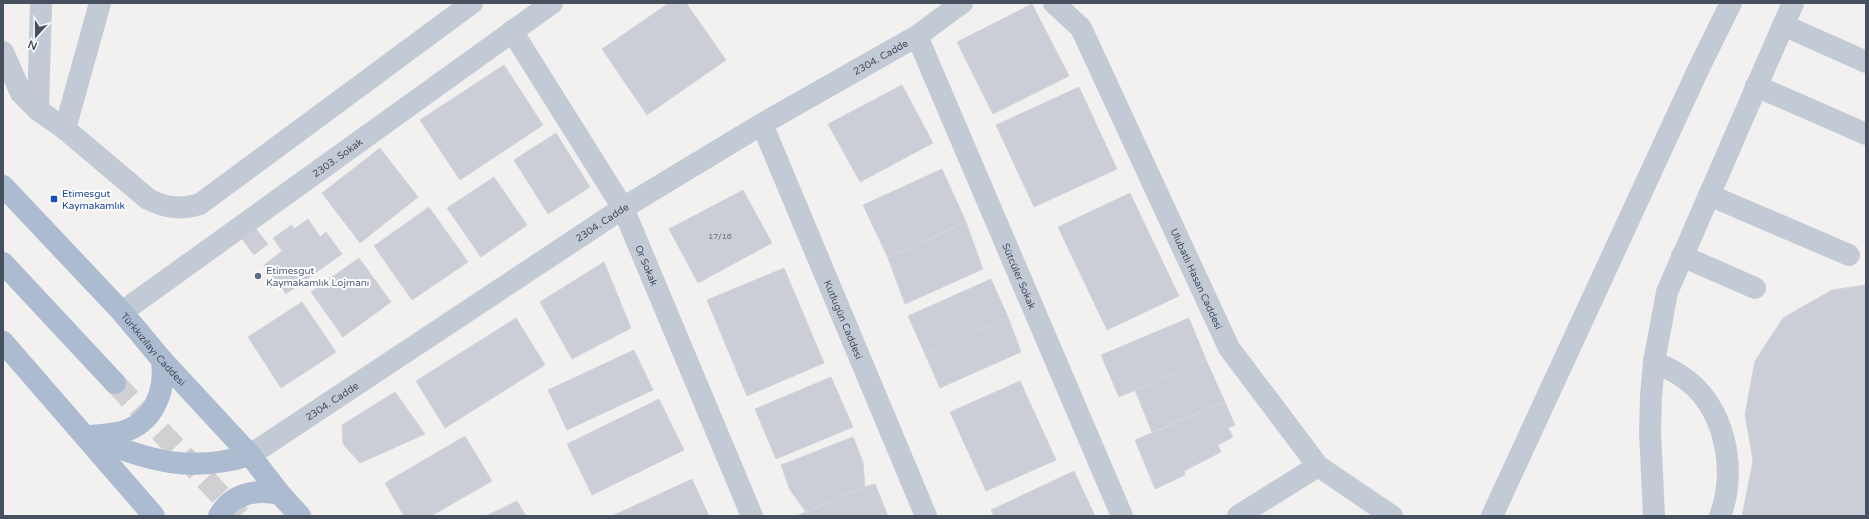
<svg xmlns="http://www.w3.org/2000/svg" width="1869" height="519" font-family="'Varela Round',sans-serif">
	<rect width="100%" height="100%" fill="#f3f0f0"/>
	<path fill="#cbced6" stroke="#d3d5dc" d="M 669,3 L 686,3 L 726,60 L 647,115 L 602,49 Z
		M 1032,4 L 1069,76 L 993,114 L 957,42 Z
		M 504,65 L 543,125 L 460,180 L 420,120 Z
		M 902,85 L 933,143 L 860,182 L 828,124 Z
		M 1079,87 L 1117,169 L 1034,207 L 996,125 Z
		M 556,133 L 590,187 L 548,214 L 514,160 Z
		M 380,148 L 418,197 L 360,243 L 322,193 Z
		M 942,169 L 966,222 L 888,258 L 863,205 Z
		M 494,177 L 527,225 L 481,257 L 447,208 Z
		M 743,190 L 772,243 L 698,283 L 669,229 Z
		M 1130,193 L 1179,296 L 1107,330 L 1058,227 Z
		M 429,207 L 468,262 L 412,300 L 374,246 Z
		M 308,219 L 320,237 L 326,232 L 342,254 L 286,294 L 264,265 L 282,251 L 273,238 L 292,225 L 294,229 Z
		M 966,222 L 983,269 L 905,304 L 888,258 Z
		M 256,229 L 268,244 L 254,255 L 242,239 Z
		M 359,258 L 391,302 L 343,337 L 311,292 Z
		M 604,262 L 631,328 L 572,359 L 540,302 Z
		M 784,268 L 824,363 L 747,396 L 707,300 Z
		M 991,279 L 1008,317 L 925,354 L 908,316 Z
		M 1866,285 L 1866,516 L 1742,516 L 1753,461 L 1745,414 L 1755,361 L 1783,318 L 1832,290 Z
		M 302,302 L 336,352 L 281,388 L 248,337 Z
		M 1008,317 L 1021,352 L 940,388 L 925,354 Z
		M 516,318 L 545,365 L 445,428 L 416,381 Z
		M 1189,318 L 1206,360 L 1119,397 L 1101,355 Z
		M 634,350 L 653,390 L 567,430 L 548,390 Z
		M 1206,360 L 1225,402 L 1152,432 L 1135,390 Z
		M 831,377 L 853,427 L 776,459 L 755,409 Z
		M 1020,381 L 1056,460 L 986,491 L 950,412 Z
		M 395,392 L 425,434 L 360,463 L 343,444 L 342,425 Z
		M 659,399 L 684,450 L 592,495 L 567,444 Z
		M 1225,402 L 1235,425 L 1228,428 L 1233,437 L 1218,445 L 1221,452 L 1184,471 L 1185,475 L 1155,489 L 1135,440 Z
		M 465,436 L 492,481 L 431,516 L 404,516 L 385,483 Z
		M 853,437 L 863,462 L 865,487 L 806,512 L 790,490 L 781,465 Z
		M 1074,471 L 1095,516 L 994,516 L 991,510 Z
		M 692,479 L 709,516 L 612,516 Z
		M 875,484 L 888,516 L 796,516 L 865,487 Z
		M 517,501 L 526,516 L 486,516 Z"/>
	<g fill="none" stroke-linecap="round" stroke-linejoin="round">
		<path stroke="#d0d0d3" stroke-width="22" stroke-dasharray="22 11" stroke-linecap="butt" d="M 115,383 L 240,516"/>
		<g stroke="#c2cad6" stroke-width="22">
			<path id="s1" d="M 1054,3 L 1081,28 L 1229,348 L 1318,466 L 1392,516"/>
			<path d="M 1783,25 L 1866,62"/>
			<path id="s2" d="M 512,31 L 623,208 L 752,516"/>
			<path id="s3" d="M 917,36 L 1122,516"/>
			<path d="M 3,52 L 21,93 L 38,110 L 65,129 L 148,199 C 166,208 180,210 200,204 L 472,3"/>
			<path d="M 1756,86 L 1866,134"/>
			<path d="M 38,110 L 41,3"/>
			<path id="s4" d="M 762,124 L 926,516"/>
			<path d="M 65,129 L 100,3"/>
			<path d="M 1709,195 L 1849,255"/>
			<path d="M 1682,256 L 1755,288"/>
			<path id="s5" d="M 122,312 L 552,3"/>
			<path d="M 1654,362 C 1663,366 1673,370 1681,376 C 1725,404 1738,470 1720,516"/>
			<path id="s6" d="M 250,455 L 623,208 L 762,124 L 917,36 L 962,3"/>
			<path d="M 1238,516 L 1318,466"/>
			<path d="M 1492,516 L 1698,70 L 1731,3"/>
			<path d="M 1654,516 L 1650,431 L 1651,397 L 1654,362 L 1667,292 L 1793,3"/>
		</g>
		<g stroke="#adbbd1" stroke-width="22">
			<path id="s7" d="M 3,186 L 122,312 L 162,360 L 250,455 L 280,494 L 300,516"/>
			<path d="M 3,263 L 115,383"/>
			<path d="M 3,342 L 154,516"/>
			<path d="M 91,436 C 101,435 112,434 122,432 C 154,423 166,391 162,360"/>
			<path d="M 87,437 C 147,458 185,475 250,455"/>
			<path d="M 219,516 C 232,493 256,489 280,494"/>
		</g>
	</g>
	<rect fill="#1a4fb4" stroke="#fff" stroke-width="1.5" x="50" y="195" width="8" height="8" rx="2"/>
	<circle fill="#5c6f8a" stroke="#fff" stroke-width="1.5" cx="258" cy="276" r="4"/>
	<g text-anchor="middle" stroke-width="4" stroke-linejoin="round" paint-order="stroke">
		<g font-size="8" fill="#67707d">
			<text x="720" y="239">17/16</text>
		</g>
		<g font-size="10" fill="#46505f" stroke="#fff">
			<text dy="4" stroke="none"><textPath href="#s6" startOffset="746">2304. Cadde</textPath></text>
			<text dy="4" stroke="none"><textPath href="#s5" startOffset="265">2303. Sokak</textPath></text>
			<text dy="4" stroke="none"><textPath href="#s6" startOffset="422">2304. Cadde</textPath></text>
			<text dy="4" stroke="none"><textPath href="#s2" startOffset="271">Or Sokak</textPath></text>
			<text dy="4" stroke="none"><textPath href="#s3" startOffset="261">Sütcüler Sokak</textPath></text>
			<text dy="4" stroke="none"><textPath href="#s1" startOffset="313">Ulubatlı Hasan Caddesi</textPath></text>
			<text dy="4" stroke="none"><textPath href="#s4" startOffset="212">Kutlugün Caddesi</textPath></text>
			<text dy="4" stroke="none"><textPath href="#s7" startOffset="222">Türkkızılayı Caddesi</textPath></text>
			<text dy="4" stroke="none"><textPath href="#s6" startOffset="98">2304. Cadde</textPath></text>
		</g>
		<g font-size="10" fill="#164399" stroke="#fff" text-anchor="start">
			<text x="62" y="197">Etimesgut<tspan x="62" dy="12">Kaymakamlık</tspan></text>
		</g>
		<g font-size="10" fill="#4e5e75" stroke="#fff" text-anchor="start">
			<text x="266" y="274">Etimesgut<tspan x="266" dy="12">Kaymakamlık Lojmanı</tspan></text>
		</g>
	</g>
	<rect width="1869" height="519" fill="none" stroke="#46505f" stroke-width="8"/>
	<g transform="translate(36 36) rotate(201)" stroke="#ffffff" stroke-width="3" paint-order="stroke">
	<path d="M0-3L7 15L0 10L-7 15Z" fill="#46505f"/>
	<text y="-6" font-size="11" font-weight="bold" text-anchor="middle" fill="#46505f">N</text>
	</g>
</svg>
